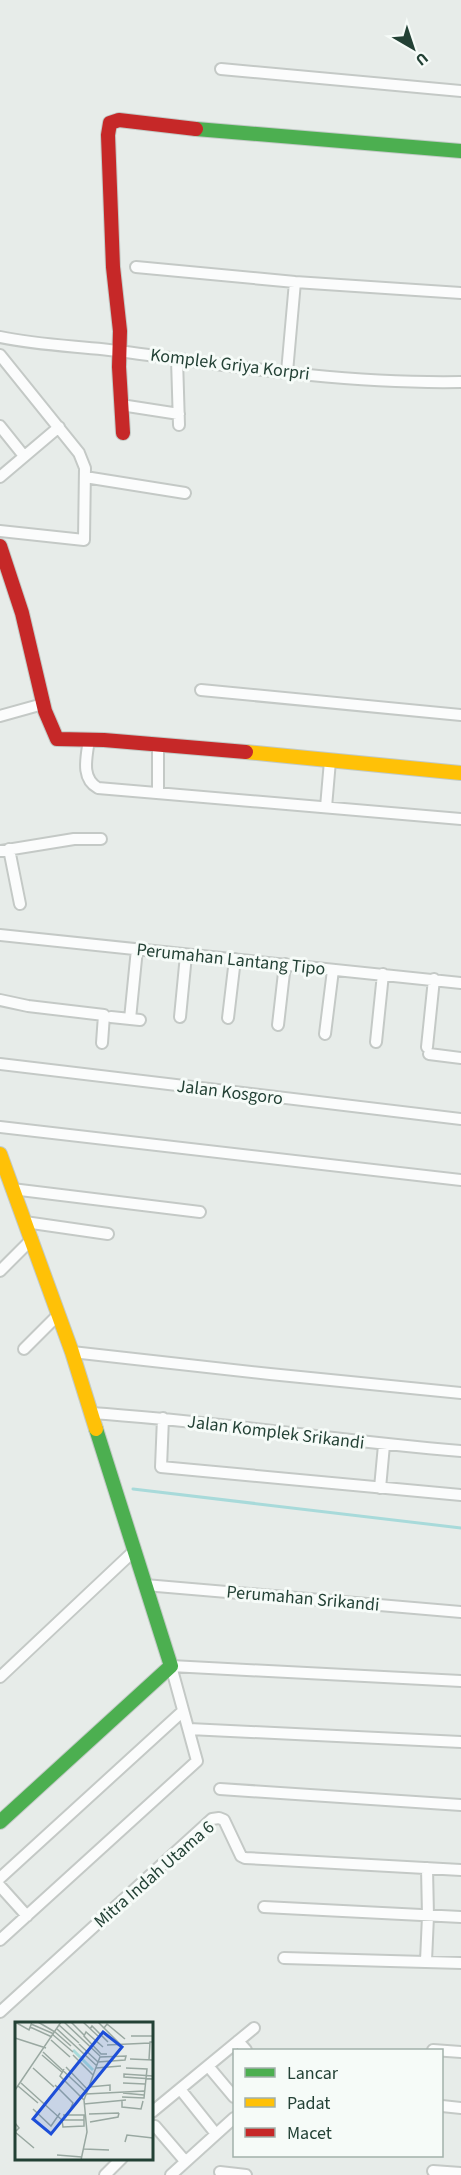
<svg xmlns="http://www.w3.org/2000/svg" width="461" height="2175" font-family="'Source Sans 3',sans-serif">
	<rect width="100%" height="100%" fill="#e7ece9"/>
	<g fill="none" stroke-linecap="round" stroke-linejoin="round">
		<path stroke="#a8dada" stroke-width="3" d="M 133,1489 L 461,1528"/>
		<defs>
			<path id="street" d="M 221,69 L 461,91
				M 136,267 L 295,282 L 461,293
				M 0,337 C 41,346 85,346 126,352 C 237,367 349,384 461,382
				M 0,355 L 79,453 L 85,468 L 84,540 L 0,531
				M 177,359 L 179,425
				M 287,372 L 295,282
				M 121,405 L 179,414
				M 0,426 L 24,456
				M 0,477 L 59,427
				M 85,477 L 185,493
				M 201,690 L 461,715
				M 0,716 L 43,704
				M 89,739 C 87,756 80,778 98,788 L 461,819
				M 158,744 L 158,793
				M 326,807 L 330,761
				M 9,849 L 20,904
				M 0,851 L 74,839 L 101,839
				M 0,935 L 461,983
				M 0,1000 L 28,1006 L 104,1015 L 102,1043
				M 111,1017 L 140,1020
				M 180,1017 L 186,955
				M 228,1018 L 235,959
				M 130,1019 L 137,949
				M 278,1025 L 285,964
				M 325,1034 L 333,970
				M 376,1042 L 383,974
				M 427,1047 L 434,979
				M 429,1054 L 461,1058
				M 0,1064 L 461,1119
				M 0,1127 L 461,1180
				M 12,1189 L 200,1212
				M 25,1222 L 108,1234
				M 0,1271 L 32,1239
				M 24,1349 L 58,1315
				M 72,1352 L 270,1374 L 461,1393
				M 91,1413 C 215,1421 337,1441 461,1451
				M 163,1418 L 161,1467 L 461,1495
				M 380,1488 L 384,1445
				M 145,1585 L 461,1612
				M 0,1677 L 135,1550
				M 189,1729 L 461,1742
				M 220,1789 L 461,1805
				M 0,1878 L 183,1711
				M 0,1886 L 27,1916
				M 264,1907 L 461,1917
				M 0,1940 L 197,1761 L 171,1666 L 461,1681
				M 284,1958 L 461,1963
				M 426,1961 L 428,1916 L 427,1868
				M 0,2012 L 212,1819 L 219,1818 L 224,1820 L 241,1856 L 245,1858 L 461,1870
				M 238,2041 L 246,2050
				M 433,2050 L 461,2052
				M 208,2066 L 234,2097
				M 180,2089 L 216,2134
				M 442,2106 L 461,2108
				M 152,2112 L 254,2028
				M 155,2126 L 185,2161
				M 433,2171 L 461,2173
				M 220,2172 L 246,2175
				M 105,2175 L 122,2158
				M 171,2175 L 234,2118"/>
			<path id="fast" d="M 196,129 L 461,151
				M 0,1822 L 171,1666 L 96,1429"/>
			<path id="slow" d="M 246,752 L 461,773
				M 0,1154 L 72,1352 L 96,1429"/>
			<path id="jam" d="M 123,433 L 119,367 L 120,331 L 113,267 L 108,135 L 110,123 L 119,120 L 196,129
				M 0,546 L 22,613 L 45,711 L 57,739 L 104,740 L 246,752"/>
		</defs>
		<use href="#street" stroke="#c4c9c6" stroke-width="14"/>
		<use href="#fast" stroke="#c2cac6" stroke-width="16"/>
		<use href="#slow" stroke="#c2cac6" stroke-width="16"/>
		<use href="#jam" stroke="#c2cac6" stroke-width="16"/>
		<use href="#street" stroke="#fbfcfc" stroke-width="10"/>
		<use href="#fast" stroke="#4caf50" stroke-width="14"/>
		<use href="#slow" stroke="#ffc107" stroke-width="14"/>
		<use href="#jam" stroke="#c62828" stroke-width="14"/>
	</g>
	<g text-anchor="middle" stroke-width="6" stroke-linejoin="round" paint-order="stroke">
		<g font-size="18" fill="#234135" stroke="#f6fbf8">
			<text transform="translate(230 364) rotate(7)" y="6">Komplek Griya Korpri</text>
			<text transform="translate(231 959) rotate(6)" y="6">Perumahan Lantang Tipo</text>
			<text transform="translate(230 1092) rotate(7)" y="6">Jalan Kosgoro</text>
			<text transform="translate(276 1432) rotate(7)" y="6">Jalan Komplek Srikandi</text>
			<text transform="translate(303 1598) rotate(5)" y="6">Perumahan Srikandi</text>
			<text transform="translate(154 1874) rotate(-41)" y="6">Mitra Indah Utama 6</text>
		</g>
	</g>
	<g transform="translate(15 2022)">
		<rect width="138" height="138" fill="#e7ece9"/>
		<path fill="none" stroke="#a8dada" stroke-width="3" d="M 58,28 L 78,48"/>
		<path fill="none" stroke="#99a8a1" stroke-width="1.5" d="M 0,0 L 14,8 L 17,0M 23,0 L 40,10M 49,0 L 85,34M 56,0 L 69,13M 68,0 L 83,14M 83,0 L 105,22M 16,2 L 39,12M 44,3 L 64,21M 15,5 L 37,15M 89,6 L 92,2 L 110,17M 42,7 L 82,44M 75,7 L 77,4 L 93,20M 40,10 L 56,24M 37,12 L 58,30M 116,14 L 138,14M 0,16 L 31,26M 36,18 L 55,35M 64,22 L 83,40 L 85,35 L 111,34 L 110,38 L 83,40 L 69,78 L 72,110 L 66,138M 92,23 L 135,21M 88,25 L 71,10 L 69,14 L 86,32 L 92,32M 28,30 L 72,71M 27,33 L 48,51M 58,33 L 78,53M 115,37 L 138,38M 134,38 L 135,20 L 138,20M 51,45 L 73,68M 18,46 L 39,65M 81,46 L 106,44M 49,47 L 45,54 L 69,78M 138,54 L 109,52 L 109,55 L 138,57M 6,61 L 47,98 L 48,105 L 69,104 L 69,93 L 48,93M 108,61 L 130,62M 40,63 L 58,81 L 53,93M 3,64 L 23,81M 74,65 L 95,63 L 95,69M 0,68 L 46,0M 108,71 L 129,73M 71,72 L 129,69M 107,75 L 129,76 L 132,47 L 111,46M 107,78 L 107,85 L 126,87 L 128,79M 69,82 L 111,78M 18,87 L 36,104 L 45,91M 74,92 L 104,91M 47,98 L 69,98M 75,100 L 103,95 L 104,91M 0,101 L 4,106 L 0,110 L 19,126M 110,120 L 112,113 L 138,116M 69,127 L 94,128M 42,133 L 67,135"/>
		<path fill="#1d4ed8" fill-opacity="0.15" stroke="#1d4ed8" stroke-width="3" d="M 88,10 L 107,25 L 36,112 L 18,97 Z"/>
		<rect width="138" height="138" fill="none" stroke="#234135" stroke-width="3"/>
	</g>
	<rect x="233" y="2049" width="210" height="108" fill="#f6fbf8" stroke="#a2b1aa" stroke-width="1.5"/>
	<rect x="245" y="2068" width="30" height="9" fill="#4caf50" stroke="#a2b1aa" stroke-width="1.5"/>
	<text x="287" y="2079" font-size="18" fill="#234135">Lancar</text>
	<rect x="245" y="2098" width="30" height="9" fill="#ffc107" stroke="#a2b1aa" stroke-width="1.5"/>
	<text x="287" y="2109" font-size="18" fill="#234135">Padat</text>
	<rect x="245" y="2128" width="30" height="9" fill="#c62828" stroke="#a2b1aa" stroke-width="1.5"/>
	<text x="287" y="2139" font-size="18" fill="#234135">Macet</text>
	<g transform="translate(413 48) rotate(141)" stroke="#f6fbf8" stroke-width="4.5" paint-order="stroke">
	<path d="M0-4.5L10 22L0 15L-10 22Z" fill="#234135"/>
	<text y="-9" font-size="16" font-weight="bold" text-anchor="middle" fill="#234135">U</text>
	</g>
</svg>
